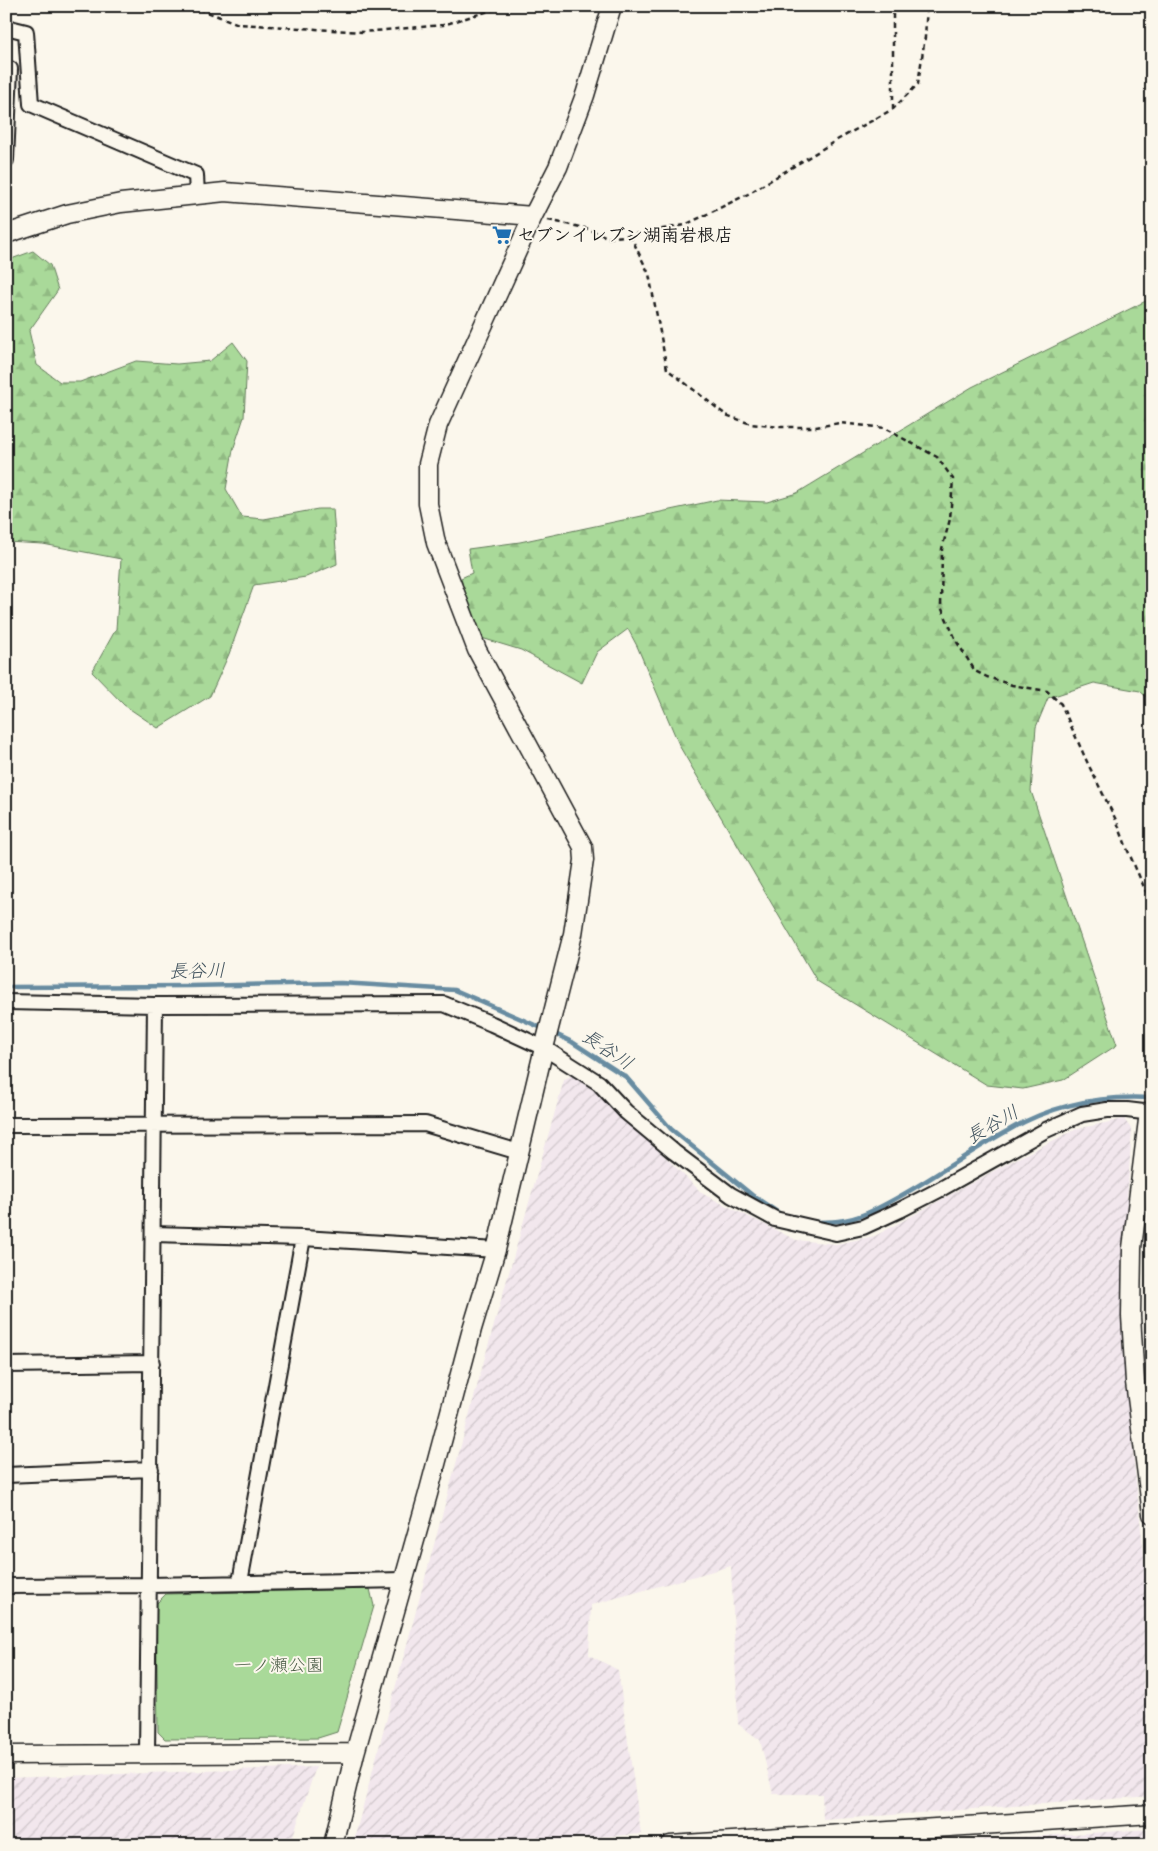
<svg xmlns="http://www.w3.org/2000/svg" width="1158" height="1851" font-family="Delius,'Klee One',sans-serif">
	<defs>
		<pattern id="industrial-furrows" width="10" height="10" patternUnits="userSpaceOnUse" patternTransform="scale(1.25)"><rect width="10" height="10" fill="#f2e7ed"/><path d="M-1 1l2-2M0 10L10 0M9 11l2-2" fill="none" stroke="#cfc6cb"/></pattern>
		<pattern id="forest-firs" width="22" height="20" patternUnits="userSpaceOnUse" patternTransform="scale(1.25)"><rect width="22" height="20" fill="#a9d999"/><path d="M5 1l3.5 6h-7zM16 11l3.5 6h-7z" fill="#91ba83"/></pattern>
	</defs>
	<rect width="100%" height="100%" fill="#fbf7ec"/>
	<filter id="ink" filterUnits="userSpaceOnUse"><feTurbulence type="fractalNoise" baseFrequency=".02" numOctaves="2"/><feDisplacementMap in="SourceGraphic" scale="10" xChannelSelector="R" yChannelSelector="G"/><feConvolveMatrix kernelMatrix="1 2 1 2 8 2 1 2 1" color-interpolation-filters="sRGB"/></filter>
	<g filter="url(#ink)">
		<path fill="url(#industrial-furrows)" d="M 573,1074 L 593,1086 L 703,1194 L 796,1240 L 836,1244 L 875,1236 L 1010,1162 L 1076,1129 L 1124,1119 L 1132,1130 L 1123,1256 L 1126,1386 L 1152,1633 L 1152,1796 L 823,1820 L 822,1794 L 773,1794 L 760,1740 L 738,1724 L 731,1566 L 591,1605 L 589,1655 L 618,1670 L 641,1834 L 484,1845 L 354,1845 L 353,1843 L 488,1346 L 564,1080 Z
			M 1152,1225 L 1152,1318 L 1148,1276 Z
			M 316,1767 L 290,1845 L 6,1845 L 6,1778 Z
			M 1152,1829 L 1152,1845 L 902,1845 Z"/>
		<path fill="#a9d999" stroke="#627a5a" d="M 370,1589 L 374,1606 L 337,1732 L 318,1738 L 165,1739 L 158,1732 L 156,1604 L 166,1594 Z"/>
		<path fill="url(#forest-firs)" stroke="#627a5a" d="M 33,251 L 50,265 L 58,290 L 29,331 L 37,365 L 60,382 L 80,382 L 136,361 L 177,364 L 210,361 L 233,342 L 247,361 L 244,417 L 233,450 L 226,489 L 242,517 L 264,519 L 318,509 L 333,509 L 337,564 L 306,577 L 254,585 L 229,654 L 210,696 L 158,728 L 124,705 L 92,672 L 116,629 L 121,559 L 43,544 L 6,542 L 6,261 Z
			M 1152,298 L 1152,702 L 1140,691 L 1094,683 L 1048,698 L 1036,727 L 1031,791 L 1117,1045 L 1063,1080 L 1023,1089 L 987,1085 L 817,981 L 680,747 L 637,646 L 628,629 L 597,652 L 582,683 L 521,650 L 475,636 L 461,578 L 472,573 L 468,549 L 520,542 L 717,500 L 767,502 L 797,493 L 972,387 Z"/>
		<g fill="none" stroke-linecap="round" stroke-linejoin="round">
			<path stroke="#678ca1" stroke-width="4.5" d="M 6,987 L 190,986 L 341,983 L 455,990 L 544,1029
				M 551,1032 L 572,1042 L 626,1077 L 671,1129 L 752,1195 L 782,1215
				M 811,1222 C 820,1222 829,1222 838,1221 C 858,1219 877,1209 895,1199 C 934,1178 970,1151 1009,1130 C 1054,1104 1101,1095 1152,1098"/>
			<defs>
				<path id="minor" d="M 6,27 L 26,32 L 31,104 L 196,175 L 197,195
					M 6,68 L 10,69 L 6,160
					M 6,1002 L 155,1005 L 444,1004 L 492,1024 L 544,1048 L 599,1083 L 626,1112 L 674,1152 L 731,1195 L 775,1219 L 836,1233 L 863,1227 L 900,1210 L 939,1190 L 1046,1130 L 1082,1114 L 1107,1110 L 1127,1110 L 1152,1113
					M 6,1125 L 425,1124 L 519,1152
					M 153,1234 L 303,1238 L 496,1250
					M 6,1365 L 152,1363
					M 6,1475 L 151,1469
					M 240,1582 L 303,1238
					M 6,1586 L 150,1585 L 404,1580
					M 147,1753 L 155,1005"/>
				<path id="tertiary" d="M 6,234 L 67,214 L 121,203 L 225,192 L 533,216
					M 1149,1112 L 1132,1248 L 1131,1316 L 1135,1382 L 1152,1514
					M 6,1755 L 355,1753
					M 333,1845 L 355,1753 L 428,1494 L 472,1329 L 496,1250 L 544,1048 L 573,934 L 584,860 L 583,847 L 477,650 L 436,543 L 428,504 L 428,464 L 438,425 L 533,216 L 558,167 L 585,95 L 612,6
					M 670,1845 L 1152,1814"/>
			</defs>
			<use href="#minor" stroke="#1c1c1c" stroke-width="18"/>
			<use href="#tertiary" stroke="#1c1c1c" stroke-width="21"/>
			<path stroke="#1c1c1c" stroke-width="2.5" stroke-dasharray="5 4" stroke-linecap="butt" d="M 191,6 L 239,24 L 363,32 L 443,25 L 505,6
				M 893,109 L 893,6
				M 548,220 L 589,229 L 609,238 L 630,235 L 685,225 L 748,194 L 837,140 L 893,109 L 918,84 L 925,37 L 927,6
				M 630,235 L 649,274 L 667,369 L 726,415 L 751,424 L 780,427 L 816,427 L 840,423 L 884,428 L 937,457 L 953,479 L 950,519 L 942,549 L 941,607 L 957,642 L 975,671 L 987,677 L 1012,685 L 1047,691 L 1061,704 L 1088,764 L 1117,822 L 1128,851 L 1152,905"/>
			<use href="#minor" stroke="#fbf7ec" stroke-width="14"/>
			<use href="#tertiary" stroke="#fbf7ec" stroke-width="18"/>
		</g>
	</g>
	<defs>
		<symbol id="supermarket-bare" viewBox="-9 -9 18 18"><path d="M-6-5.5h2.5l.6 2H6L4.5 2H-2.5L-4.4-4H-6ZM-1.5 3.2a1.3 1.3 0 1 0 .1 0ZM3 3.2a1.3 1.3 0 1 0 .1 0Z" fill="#1f6fb2" stroke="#fbf7ec" stroke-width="2.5" paint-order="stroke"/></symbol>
	</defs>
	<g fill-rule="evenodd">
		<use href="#supermarket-bare" x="488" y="221" width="28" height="28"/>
	</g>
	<g text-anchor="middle" stroke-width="4" stroke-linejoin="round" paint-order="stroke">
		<g font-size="18" font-weight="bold" fill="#1c1c1c" stroke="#fbf7ec" text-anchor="start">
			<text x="517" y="241">セブンイレブン湖南岩根店</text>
		</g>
		<g font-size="18" fill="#4d5e48" stroke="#fbf7ec">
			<text x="279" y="1671">一ノ瀬公園</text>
		</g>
		<g font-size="19" font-style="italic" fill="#42545f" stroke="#fbf7ec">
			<text transform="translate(197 970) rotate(-1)" y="7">長谷川</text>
			<text transform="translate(608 1049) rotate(34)" y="7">長谷川</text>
			<text transform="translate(992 1124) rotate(-30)" y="7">長谷川</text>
		</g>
	</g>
	<rect width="1158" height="1851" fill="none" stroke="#fbf7ec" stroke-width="25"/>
	<rect x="12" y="12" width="1133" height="1826" fill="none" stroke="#1c1c1c" stroke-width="2" filter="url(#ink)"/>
</svg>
